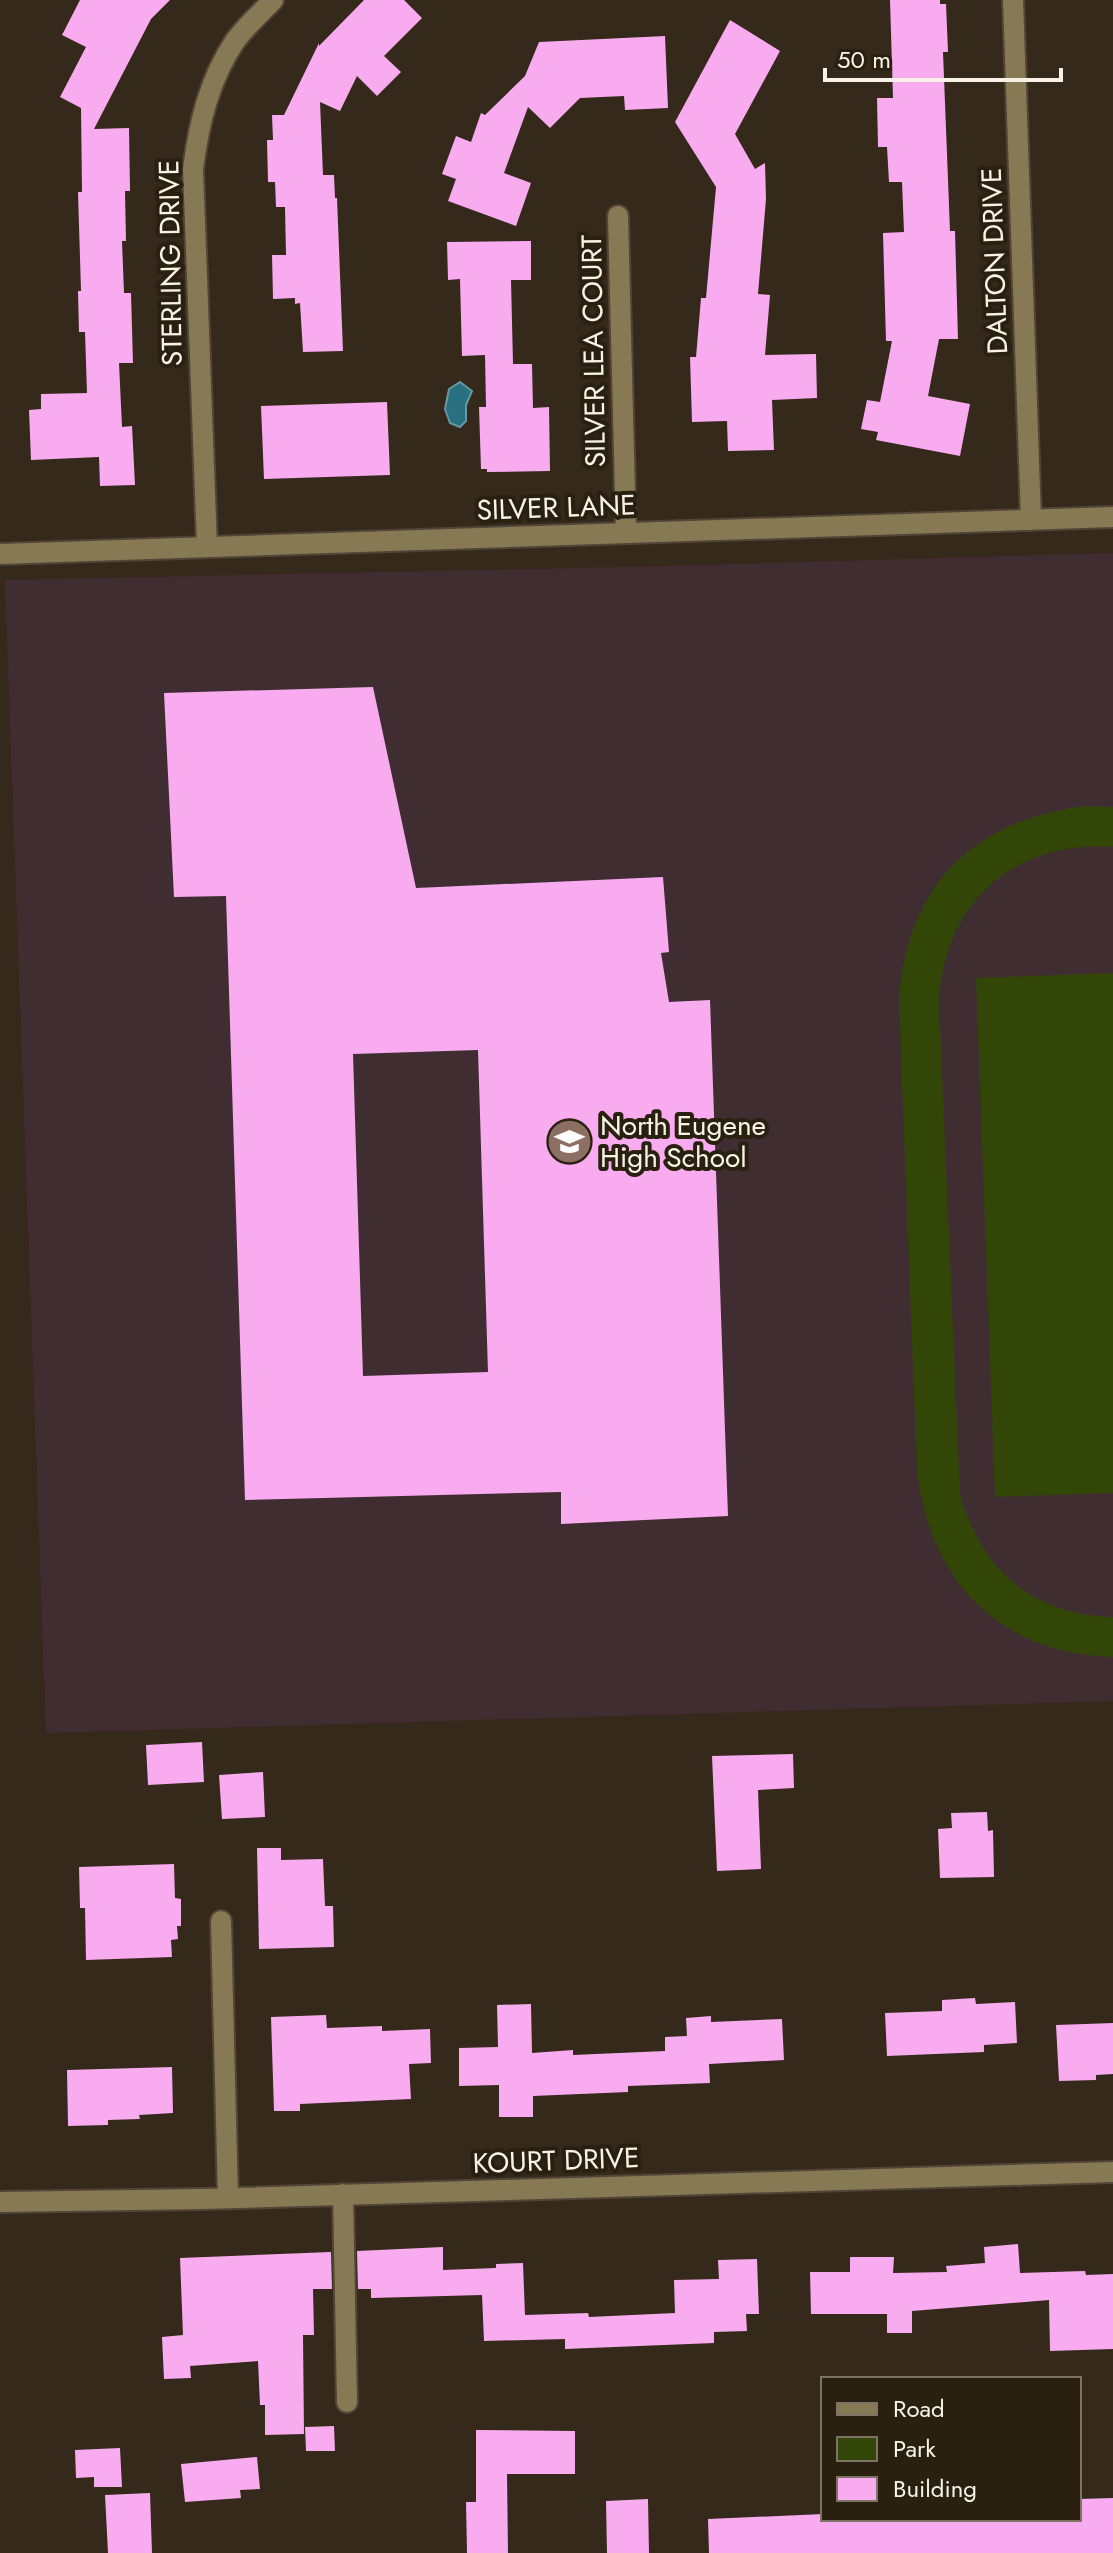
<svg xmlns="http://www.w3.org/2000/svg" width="1113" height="2553" font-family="Jost,sans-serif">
	<rect width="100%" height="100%" fill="#34291a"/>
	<path fill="#402d32" d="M 1113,553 L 1113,1701 L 46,1733 L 5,580 L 671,566 Z"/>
	<path fill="#324608" d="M 1086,806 L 1113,807 L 1113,847 C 1013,840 943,904 939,1003 L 960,1494 C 981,1570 1033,1615 1113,1617 L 1113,1657 C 999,1653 931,1583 917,1472 L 899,1004 C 905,888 971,820 1086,806 Z
		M 1113,973 L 1113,1493 L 995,1497 L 976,978 Z"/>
	<path fill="#287082" stroke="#6797a1" stroke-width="2" d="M 460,382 L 472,391 L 466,405 L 466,421 L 460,427 L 450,423 L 445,409 L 449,389 Z"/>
	<path fill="#f9abf0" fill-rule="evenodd" d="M 80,0 L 170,0 L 151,19 L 94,129 L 129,128 L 130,191 L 125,191 L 126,241 L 122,241 L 124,293 L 131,293 L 133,363 L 119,363 L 122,427 L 132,426 L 135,485 L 100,486 L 99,457 L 31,460 L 29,410 L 41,409 L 41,394 L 87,393 L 85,332 L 79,332 L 78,291 L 81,291 L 78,192 L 82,192 L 81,108 L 60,97 L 86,47 L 62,35 Z
		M 364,0 L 404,0 L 422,18 L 384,56 L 401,72 L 377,96 L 357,76 L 340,111 L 320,102 L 323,175 L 334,175 L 335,198 L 337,198 L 343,351 L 303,352 L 300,303 L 295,304 L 295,298 L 273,299 L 272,255 L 286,255 L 285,207 L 276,207 L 275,182 L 268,182 L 267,140 L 273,140 L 272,115 L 284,115 L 319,43 L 319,46 Z
		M 890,0 L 940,0 L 940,4 L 946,4 L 948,52 L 943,52 L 950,231 L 955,231 L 958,339 L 939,339 L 928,396 L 970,404 L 960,456 L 876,440 L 878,432 L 861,429 L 867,400 L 880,402 L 892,341 L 886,341 L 883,233 L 904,232 L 902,182 L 889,182 L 887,147 L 878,147 L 877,98 L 893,98 Z
		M 730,20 L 780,51 L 735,134 L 755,169 L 765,163 L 766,199 L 758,294 L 770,295 L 765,355 L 816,354 L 817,398 L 772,400 L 774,450 L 728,451 L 727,421 L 692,422 L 690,357 L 696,357 L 701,298 L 706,298 L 716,187 L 675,122 Z
		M 665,36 L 668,108 L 625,110 L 624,96 L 580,98 L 550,128 L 528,107 L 504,173 L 531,183 L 516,226 L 448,201 L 456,179 L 442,174 L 456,136 L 471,142 L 481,113 L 485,115 L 525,76 L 539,42 Z
		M 531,241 L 531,280 L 511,280 L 513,364 L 532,364 L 533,408 L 549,407 L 550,471 L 487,472 L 487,469 L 481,469 L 479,407 L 486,407 L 485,355 L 462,356 L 460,279 L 448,280 L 447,242 Z
		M 387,402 L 390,475 L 264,479 L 261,406 Z
		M 373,687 L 416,888 L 663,877 L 669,952 L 661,953 L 669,1002 L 710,1000 L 728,1516 L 561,1524 L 561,1492 L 245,1500 L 226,896 L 174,897 L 164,693 ZM 478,1050 L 488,1372 L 363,1376 L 353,1054 Z
		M 202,1742 L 204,1782 L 148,1785 L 146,1745 Z
		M 793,1754 L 794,1788 L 758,1790 L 761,1869 L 717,1871 L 712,1756 Z
		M 263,1772 L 265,1817 L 222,1819 L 219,1775 Z
		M 987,1812 L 988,1831 L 993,1830 L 994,1877 L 940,1878 L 938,1829 L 952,1828 L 951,1813 Z
		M 257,1848 L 281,1848 L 281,1860 L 323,1859 L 325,1906 L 333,1906 L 334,1947 L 259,1949 Z
		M 174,1864 L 175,1898 L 181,1899 L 181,1926 L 177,1926 L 178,1939 L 171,1940 L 172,1957 L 86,1960 L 85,1908 L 80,1908 L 79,1867 Z
		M 975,1998 L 976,2004 L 1015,2002 L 1017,2043 L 984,2045 L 984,2052 L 887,2056 L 885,2013 L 942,2011 L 942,2000 Z
		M 531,2004 L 532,2053 L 573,2050 L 573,2055 L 665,2051 L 665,2037 L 687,2036 L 686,2018 L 711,2016 L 711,2022 L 782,2019 L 784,2060 L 709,2064 L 710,2083 L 628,2086 L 628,2092 L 533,2096 L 533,2117 L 499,2117 L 499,2085 L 459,2086 L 459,2048 L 498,2047 L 497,2005 Z
		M 326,2015 L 327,2028 L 382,2026 L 382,2031 L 430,2029 L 431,2063 L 409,2064 L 411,2099 L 300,2104 L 300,2111 L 274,2111 L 271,2017 Z
		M 1113,2023 L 1113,2074 L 1096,2075 L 1096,2080 L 1059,2081 L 1056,2025 Z
		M 172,2067 L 173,2113 L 139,2115 L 140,2119 L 108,2120 L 108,2125 L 68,2126 L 67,2070 Z
		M 1018,2244 L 1020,2273 L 1085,2271 L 1086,2275 L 1113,2274 L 1113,2349 L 1050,2351 L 1049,2300 L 912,2311 L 912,2333 L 887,2333 L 887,2314 L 811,2314 L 810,2272 L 850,2272 L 850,2257 L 894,2257 L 893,2273 L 947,2272 L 946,2266 L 985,2263 L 984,2247 Z
		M 443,2247 L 443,2270 L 496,2268 L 496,2264 L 523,2263 L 525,2315 L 588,2313 L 589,2317 L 675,2313 L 674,2280 L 719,2279 L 718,2260 L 757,2259 L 759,2314 L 746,2314 L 747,2331 L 714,2332 L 714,2343 L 565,2349 L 565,2339 L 484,2341 L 482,2295 L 371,2298 L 371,2289 L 358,2289 L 357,2251 Z
		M 331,2252 L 332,2289 L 313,2289 L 314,2335 L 303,2335 L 304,2434 L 265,2435 L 265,2405 L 260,2405 L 258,2361 L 190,2366 L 191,2378 L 164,2379 L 162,2337 L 183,2335 L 180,2258 Z
		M 334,2426 L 335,2451 L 306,2451 L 305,2427 Z
		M 476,2430 L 575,2431 L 575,2474 L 507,2474 L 508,2553 L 467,2553 L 466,2502 L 476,2502 Z
		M 120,2448 L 122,2487 L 94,2487 L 94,2477 L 76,2478 L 75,2450 Z
		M 257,2457 L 260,2489 L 240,2490 L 241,2498 L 185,2502 L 181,2464 Z
		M 150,2493 L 152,2553 L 108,2553 L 105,2495 Z
		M 1113,2498 L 1113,2553 L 709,2553 L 708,2519 L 823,2514 L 823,2519 L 1079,2519 L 1079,2499 Z
		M 648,2499 L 649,2553 L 607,2553 L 606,2501 Z"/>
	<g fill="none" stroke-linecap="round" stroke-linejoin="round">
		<defs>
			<path id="minor" d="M 1013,0 L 1031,520
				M 618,216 L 626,532
				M 207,547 L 193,169 C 199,123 209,80 235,41 C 246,26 261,13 273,0
				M 0,554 L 1113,517
				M 221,1921 L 228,2198
				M 343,2194 L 347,2402
				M 0,2202 L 202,2199 L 1113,2172"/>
		</defs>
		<use href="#minor" stroke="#504537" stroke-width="24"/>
		<use href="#minor" stroke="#867953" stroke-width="20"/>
	</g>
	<defs>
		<symbol id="school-disc" viewBox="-11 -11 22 22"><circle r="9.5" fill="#8d6e63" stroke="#2a2010"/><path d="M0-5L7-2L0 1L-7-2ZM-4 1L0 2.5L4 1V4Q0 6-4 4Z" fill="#fff"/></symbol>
	</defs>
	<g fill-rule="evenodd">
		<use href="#school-disc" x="544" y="1116" width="51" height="51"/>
	</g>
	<g text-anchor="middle" stroke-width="8" stroke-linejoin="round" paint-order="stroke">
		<g font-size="28" fill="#f9f2e8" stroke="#2a2010">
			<text transform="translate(994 261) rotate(-92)" y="10">DALTON DRIVE</text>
			<text transform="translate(170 263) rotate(-91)" y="10">STERLING DRIVE</text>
			<text transform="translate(593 351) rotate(-91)" y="10">SILVER LEA COURT</text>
			<text transform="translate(556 507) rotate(-2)" y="10">SILVER LANE</text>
			<text transform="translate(556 2160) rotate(-2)" y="10">KOURT DRIVE</text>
		</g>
		<g font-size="28" fill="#f9f2e8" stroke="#2a2010" text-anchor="start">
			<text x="600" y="1135">North Eugene<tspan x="600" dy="32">High School</tspan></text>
		</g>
	</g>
	<rect x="821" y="2377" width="260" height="144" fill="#2a2010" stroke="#7d7466" stroke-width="2"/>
	<rect x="837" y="2403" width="40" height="12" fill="#867953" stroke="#7d7466" stroke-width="2"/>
	<text x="893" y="2417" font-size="24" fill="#f9f2e8">Road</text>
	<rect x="837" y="2437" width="40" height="24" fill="#324608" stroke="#7d7466" stroke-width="2"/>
	<text x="893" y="2457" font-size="24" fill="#f9f2e8">Park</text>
	<rect x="837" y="2477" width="40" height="24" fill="#f9abf0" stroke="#7d7466" stroke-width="2"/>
	<text x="893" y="2497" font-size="24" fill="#f9f2e8">Building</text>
	<path d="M825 68v12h236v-12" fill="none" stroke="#f9f2e8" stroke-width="4"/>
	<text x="837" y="68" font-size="24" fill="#f9f2e8" stroke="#2a2010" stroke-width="6" paint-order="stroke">50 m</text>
</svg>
